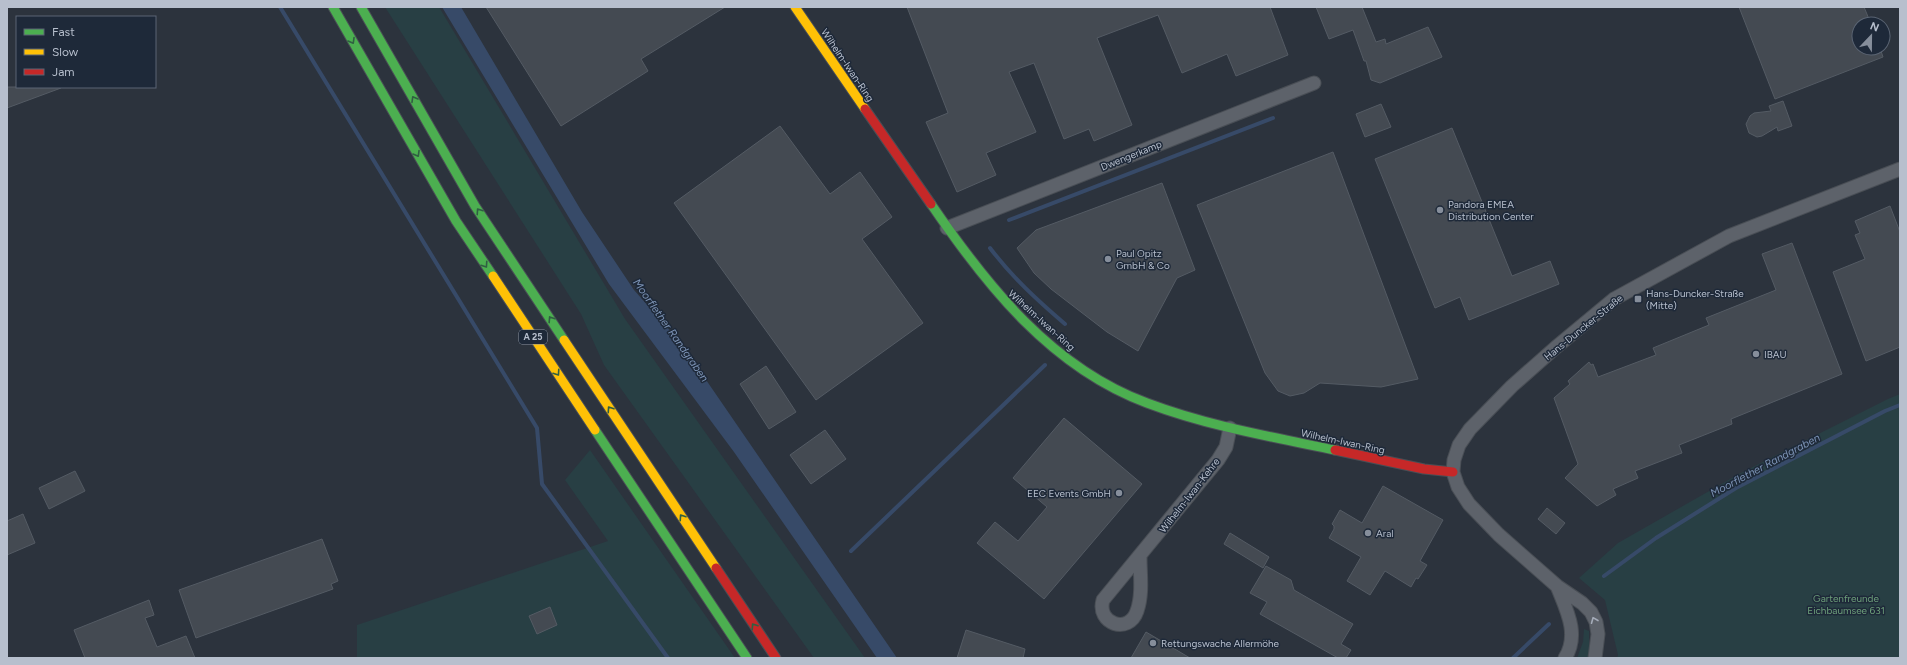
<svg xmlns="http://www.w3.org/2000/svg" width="1907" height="665" font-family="Figtree,sans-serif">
	<rect width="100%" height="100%" fill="#2c333d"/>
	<path fill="#283f44" d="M 385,7 L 439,7 L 625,319 L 865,658 L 814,658 L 604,365 L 581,314 Z
		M 1900,394 L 1900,658 L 1617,658 L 1618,655 L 1605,600 L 1579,578 L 1618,543 L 1739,474 L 1888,399 Z
		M 590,450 L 735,658 L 357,658 L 357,625 L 608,541 L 565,480 Z
		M 1584,629 L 1589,631 L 1589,656 L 1588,658 L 1577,658 L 1583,642 Z"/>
	<path fill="#374a68" d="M 442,7 L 461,7 L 582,212 L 634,290 L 680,342 L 897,658 L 877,658 L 734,452 L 609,284 Z"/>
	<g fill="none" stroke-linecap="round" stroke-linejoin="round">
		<path stroke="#374a68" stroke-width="4" d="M 280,7 L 537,428 L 542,484 L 668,658
			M 1009,220 L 1273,118
			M 990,248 C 1012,277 1037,300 1065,324
			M 851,551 L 1045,365
			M 1604,576 L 1656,538 L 1736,488 L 1885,411 L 1900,405
			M 1513,658 L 1549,624"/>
	</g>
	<path fill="#444a52" stroke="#545b64" d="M 486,7 L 725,7 L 641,59 L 648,71 L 561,126 Z
		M 907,7 L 1270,7 L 1288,55 L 1236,76 L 1227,54 L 1182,73 L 1158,15 L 1097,38 L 1132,125 L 1094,141 L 1089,129 L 1064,139 L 1034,63 L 1009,72 L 1036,132 L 986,153 L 996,175 L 957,192 L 926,122 L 948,113 Z
		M 1316,7 L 1362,7 L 1376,42 L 1385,39 L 1386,44 L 1428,27 L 1442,57 L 1380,83 L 1371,80 L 1366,61 L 1364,61 L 1353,30 L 1329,39 Z
		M 1739,7 L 1864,7 L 1871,24 L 1859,24 L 1859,48 L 1880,48 L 1883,57 L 1775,99 Z
		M 7,87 L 61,87 L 61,88 L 7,108 Z
		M 1783,101 L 1792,126 L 1778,131 L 1777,127 L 1762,136 L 1757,137 L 1749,133 L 1746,124 L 1750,116 L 1754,113 L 1771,111 L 1769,106 Z
		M 1381,104 L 1391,127 L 1365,137 L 1356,114 Z
		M 780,126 L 830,194 L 860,172 L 892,217 L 862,239 L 923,323 L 816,400 L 674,203 Z
		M 1452,128 L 1512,276 L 1550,261 L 1559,284 L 1469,320 L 1460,297 L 1435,308 L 1375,159 Z
		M 1333,152 L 1418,379 L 1381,387 L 1320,383 L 1304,393 L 1290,396 L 1278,391 L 1265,373 L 1197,205 Z
		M 1162,183 L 1195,270 L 1177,278 L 1138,351 L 1107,332 L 1051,289 L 1034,273 L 1017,248 L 1036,230 Z
		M 1890,206 L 1900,232 L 1900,347 L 1866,361 L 1833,272 L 1865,259 L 1855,235 L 1860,233 L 1855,221 Z
		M 1792,243 L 1842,374 L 1731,419 L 1732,424 L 1679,445 L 1682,453 L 1635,471 L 1638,478 L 1613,489 L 1616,495 L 1597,506 L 1565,478 L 1578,464 L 1554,398 L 1570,384 L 1568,381 L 1589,362 L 1591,365 L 1593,364 L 1598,377 L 1656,355 L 1653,348 L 1709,325 L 1706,318 L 1776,290 L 1762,254 Z
		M 766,366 L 796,412 L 769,429 L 740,384 Z
		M 1064,418 L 1142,484 L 1044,599 L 977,543 L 995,522 L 1018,541 L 1047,507 L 1013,478 Z
		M 825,430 L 846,459 L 811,484 L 790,455 Z
		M 75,471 L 85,491 L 49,509 L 39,488 Z
		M 1383,486 L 1443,520 L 1420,561 L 1427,565 L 1418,579 L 1416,578 L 1411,587 L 1385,571 L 1370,595 L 1347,581 L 1361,557 L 1329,538 L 1334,529 L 1334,526 L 1332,524 L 1340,510 L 1362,523 Z
		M 1547,508 L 1565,523 L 1556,534 L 1538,519 Z
		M 23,514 L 35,543 L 7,555 L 7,521 Z
		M 1230,533 L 1269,557 L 1263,568 L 1224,544 Z
		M 322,539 L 338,581 L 331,584 L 333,589 L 196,638 L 179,590 Z
		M 1266,566 L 1291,580 L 1294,590 L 1353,624 L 1341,644 L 1351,650 L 1346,658 L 1338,658 L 1260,614 L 1267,602 L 1250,593 Z
		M 149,600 L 154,615 L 145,618 L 157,647 L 186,636 L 195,658 L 85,658 L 74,630 Z
		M 550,607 L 557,625 L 537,634 L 529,616 Z
		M 966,630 L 1025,649 L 1023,658 L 957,658 Z
		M 1146,632 L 1190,658 L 1131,658 Z"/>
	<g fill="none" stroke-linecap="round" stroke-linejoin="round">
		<defs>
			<path id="street" d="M 947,228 L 1314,83
				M 1140,558 C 1140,574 1143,594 1137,611 C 1129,635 1096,624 1103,600 L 1218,460 L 1226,447 L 1230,428
				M 1557,586 C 1566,609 1580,634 1565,658
				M 1595,658 L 1598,634 L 1596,622 L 1591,612 L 1582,603 L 1557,586 L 1499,535 L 1469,504 L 1458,487 L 1453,472 L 1454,460 L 1459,445 L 1470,429 L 1512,386 L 1555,348 L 1614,299 L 1729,236 L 1900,169"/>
			<path id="fast" d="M 333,7 L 456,221 L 493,276
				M 361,7 L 475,206 L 564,340
				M 931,204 C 987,286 1052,368 1147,403 C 1208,426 1272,437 1335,450
				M 595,430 L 747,658"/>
			<path id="slow" d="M 795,7 L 865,109
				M 493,276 L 595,430
				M 564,340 L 716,568"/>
			<path id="jam" d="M 865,109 L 931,204
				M 1335,450 L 1424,469 L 1453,472
				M 716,568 L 776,658"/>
		</defs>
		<use href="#street" stroke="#494e55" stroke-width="15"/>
		<use href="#fast" stroke="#494e55" stroke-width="11"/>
		<use href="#slow" stroke="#494e55" stroke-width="11"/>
		<use href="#jam" stroke="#494e55" stroke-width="11"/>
		<use href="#street" stroke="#5d626a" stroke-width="13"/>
		<use href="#fast" stroke="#4caf50" stroke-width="9"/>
		<use href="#slow" stroke="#ffc107" stroke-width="9"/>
		<use href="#jam" stroke="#c62828" stroke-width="9"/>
	</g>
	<defs><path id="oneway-chevron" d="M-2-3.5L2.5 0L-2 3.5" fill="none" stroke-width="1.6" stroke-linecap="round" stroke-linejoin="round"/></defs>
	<g stroke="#305f42">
		<use href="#oneway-chevron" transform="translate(352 41) rotate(60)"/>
		<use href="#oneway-chevron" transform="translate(414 99) rotate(-120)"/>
		<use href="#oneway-chevron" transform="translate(417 154) rotate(60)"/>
		<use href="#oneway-chevron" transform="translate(479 211) rotate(-124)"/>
		<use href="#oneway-chevron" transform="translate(485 265) rotate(56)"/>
		<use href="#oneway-chevron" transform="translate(551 319) rotate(-123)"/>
		<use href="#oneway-chevron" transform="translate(557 373) rotate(56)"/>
		<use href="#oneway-chevron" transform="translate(610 409) rotate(-124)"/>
		<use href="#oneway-chevron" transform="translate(682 517) rotate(-124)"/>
		<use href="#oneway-chevron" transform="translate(754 626) rotate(-124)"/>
	</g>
	<use stroke="#a5acb9" href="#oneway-chevron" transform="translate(1594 620) rotate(-112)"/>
	<g fill="#868e9b" stroke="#1e2939" stroke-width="1.5">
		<circle cx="1440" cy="210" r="4"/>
		<circle cx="1108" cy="259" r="4"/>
		<rect x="1634" y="295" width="8" height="8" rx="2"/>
		<circle cx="1756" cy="354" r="4"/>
		<circle cx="1119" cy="493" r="4"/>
		<circle cx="1368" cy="533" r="4"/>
		<circle cx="1153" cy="643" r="4"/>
	</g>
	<g text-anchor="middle" stroke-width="3" stroke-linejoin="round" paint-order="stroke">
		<rect fill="#1e2939" stroke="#8992a1" stroke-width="1" x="519" y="330" width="28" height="14" rx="3"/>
		<g font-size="9" font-weight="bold" fill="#b7bfcd">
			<text x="533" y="340">A 25</text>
		</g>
		<g font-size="10" fill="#b7bfcd" stroke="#1e2939">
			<text transform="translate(848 65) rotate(56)" y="4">Wilhelm-Iwan-Ring</text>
			<text transform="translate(1131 155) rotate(-22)" y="4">Dwengerkamp</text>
			<text transform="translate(1042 320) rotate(42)" y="4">Wilhelm-Iwan-Ring</text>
			<text transform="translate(1583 327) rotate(-39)" y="4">Hans-Duncker-Straße</text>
			<text transform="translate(1343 441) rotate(12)" y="4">Wilhelm-Iwan-Ring</text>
			<text transform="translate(1189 495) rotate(-52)" y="4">Wilhelm-Iwan-Kehre</text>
		</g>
		<g font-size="10" fill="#b7bfcd" stroke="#1e2939" text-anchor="start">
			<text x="1448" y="208">Pandora EMEA<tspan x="1448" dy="12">Distribution Center</tspan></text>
			<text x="1116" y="257">Paul Opitz<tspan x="1116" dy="12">GmbH &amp; Co</tspan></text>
			<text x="1646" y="297">Hans-Duncker-Straße<tspan x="1646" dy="12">(Mitte)</tspan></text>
			<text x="1764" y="358">IBAU</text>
			<text x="1111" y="497" text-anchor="end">EEC Events GmbH</text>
			<text x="1376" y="537">Aral</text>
			<text x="1161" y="647">Rettungswache Allermöhe</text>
		</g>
		<g font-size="10" fill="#6d9f7a" stroke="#1e2939">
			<text x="1846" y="602">Gartenfreunde<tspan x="1846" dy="12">Eichbaumsee 631</tspan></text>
		</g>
		<g font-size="11" font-style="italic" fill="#7d94b6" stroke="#1e2939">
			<text transform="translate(671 330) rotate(55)" y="4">Moorflether Randgraben</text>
			<text transform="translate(1765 465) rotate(-28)" y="4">Moorflether Randgraben</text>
		</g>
	</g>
	<rect width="1907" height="665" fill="none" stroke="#b7bfcd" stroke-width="16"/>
	<rect x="16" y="16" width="140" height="72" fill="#1e2939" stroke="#5b6574"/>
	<rect x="24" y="29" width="20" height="6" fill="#4caf50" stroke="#5b6574"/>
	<text x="52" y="36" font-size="12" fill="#b7bfcd">Fast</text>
	<rect x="24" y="49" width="20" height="6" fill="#ffc107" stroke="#5b6574"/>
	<text x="52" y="56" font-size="12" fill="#b7bfcd">Slow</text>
	<rect x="24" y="69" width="20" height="6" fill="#c62828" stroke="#5b6574"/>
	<text x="52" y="76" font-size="12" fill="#b7bfcd">Jam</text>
	<g transform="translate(1871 36) rotate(22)"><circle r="19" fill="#1e2939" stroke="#5b6574"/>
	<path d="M0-3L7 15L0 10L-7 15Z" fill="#868e9b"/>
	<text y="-6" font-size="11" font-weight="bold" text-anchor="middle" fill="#b7bfcd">N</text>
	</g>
</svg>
